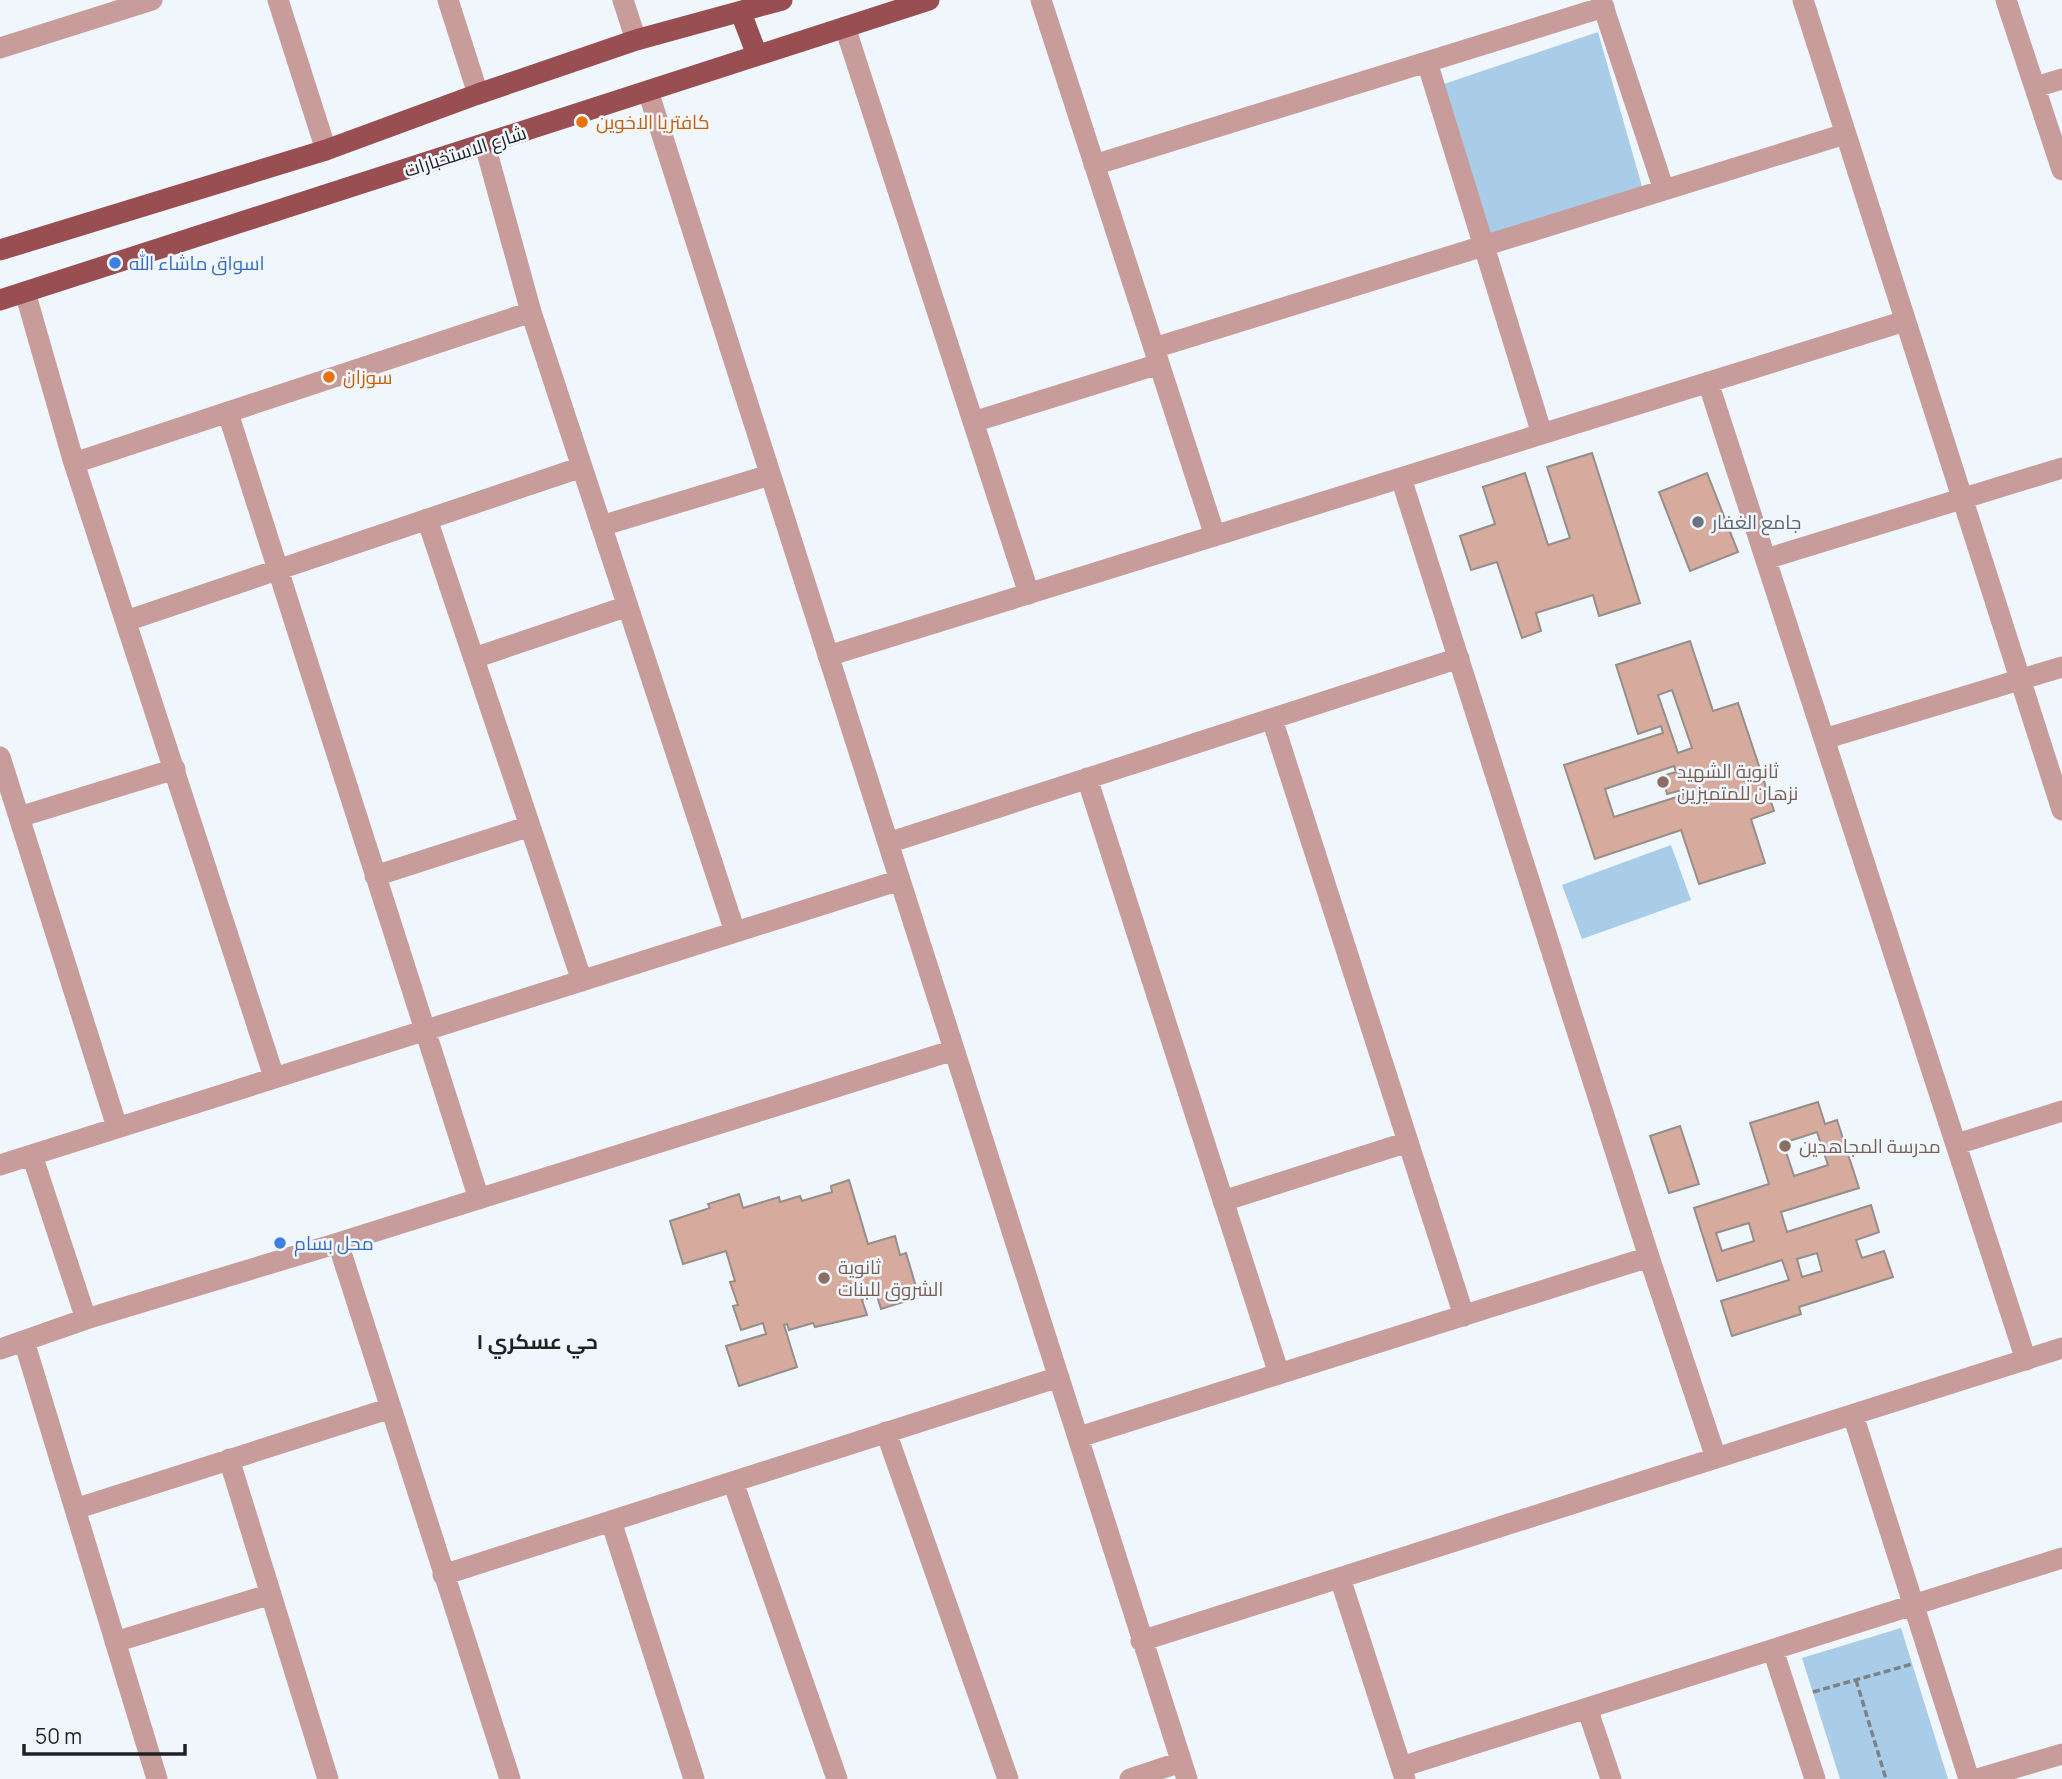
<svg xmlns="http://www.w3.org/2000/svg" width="2062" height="1779" font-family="Manrope,Cairo,sans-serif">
	<rect width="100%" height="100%" fill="#f0f7fc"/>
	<path fill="#a9cde8" d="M 1598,32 L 1643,190 L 1493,241 L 1444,84 Z
		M 1671,845 L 1691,900 L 1582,939 L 1562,885 Z
		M 1901,1628 L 1948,1779 L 1840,1779 L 1802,1658 Z"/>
	<path fill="#d6aa9c" stroke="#958e8b" stroke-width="2" fill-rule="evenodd" d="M 1592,453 L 1640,603 L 1599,616 L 1593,595 L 1536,613 L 1541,631 L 1522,638 L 1497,562 L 1471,570 L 1460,536 L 1495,524 L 1483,487 L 1525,473 L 1548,545 L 1570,538 L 1547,467 Z
		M 1707,473 L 1738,552 L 1690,571 L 1659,492 Z
		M 1690,641 L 1713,711 L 1738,703 L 1774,811 L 1751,819 L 1765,863 L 1699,884 L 1681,830 L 1595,859 L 1564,765 L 1663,733 L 1661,726 L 1638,734 L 1616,665 ZM 1672,690 L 1692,748 L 1678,753 L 1658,695 ZM 1674,766 L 1676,772 L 1662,776 L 1667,794 L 1682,790 L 1683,795 L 1614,817 L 1605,789 Z
		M 1818,1102 L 1825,1124 L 1837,1120 L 1859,1188 L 1781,1212 L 1787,1232 L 1871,1205 L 1879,1232 L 1856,1240 L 1862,1258 L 1884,1251 L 1893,1277 L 1799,1307 L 1801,1314 L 1732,1336 L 1721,1301 L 1789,1280 L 1782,1260 L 1717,1281 L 1694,1208 L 1769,1184 L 1750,1123 ZM 1817,1132 L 1828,1165 L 1794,1176 L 1783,1143 ZM 1749,1223 L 1754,1241 L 1722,1251 L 1716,1233 ZM 1817,1253 L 1822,1271 L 1802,1277 L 1797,1259 Z
		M 1680,1126 L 1699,1184 L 1669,1193 L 1650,1136 Z
		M 849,1180 L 868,1244 L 895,1236 L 900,1255 L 906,1253 L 919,1297 L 881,1309 L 877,1296 L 862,1300 L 867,1315 L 815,1327 L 813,1323 L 789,1330 L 787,1324 L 784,1325 L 797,1367 L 739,1386 L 726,1346 L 766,1334 L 763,1323 L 741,1330 L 733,1306 L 738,1305 L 730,1282 L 735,1281 L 726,1251 L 683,1264 L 670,1221 L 710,1208 L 708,1204 L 739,1194 L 743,1208 L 779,1197 L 780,1202 L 800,1196 L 802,1201 L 832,1192 L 831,1186 Z"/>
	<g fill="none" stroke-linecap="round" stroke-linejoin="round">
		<path stroke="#7e8285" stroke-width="3.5" stroke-dasharray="7 3.5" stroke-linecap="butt" d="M 1856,1680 L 1886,1779
			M 1813,1692 L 1912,1664"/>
		<path stroke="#c79c9b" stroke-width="21" d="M 278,0 L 326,150
			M 448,0 L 478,94
			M 623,0 L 636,40
			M 1041,0 L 1215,536
			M 1601,0 L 1664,190
			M 1803,0 L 2062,810
			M 2006,0 L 2062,170
			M 845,27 L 1029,594
			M 0,48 L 152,0
			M 1427,62 L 1542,434
			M 2035,87 L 2062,79
			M 648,91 L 1187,1779
			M 485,145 L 531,312 L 735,932
			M 1094,165 L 1604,7
			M 25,292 L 74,463 L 274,1077
			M 1154,348 L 1845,134
			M 1708,382 L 2026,1360
			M 228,413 L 479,1199
			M 973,422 L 1159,364
			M 74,463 L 531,312
			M 1401,478 L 1649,1257 L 1716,1458
			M 427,519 L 582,981
			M 601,526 L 770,475
			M 1766,559 L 2062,468
			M 126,621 L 582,467
			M 828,656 L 1905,321
			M 474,658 L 628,606
			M 1272,719 L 1464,1316
			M 1824,739 L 2062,667
			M 0,757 L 117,1127
			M 1087,778 L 1279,1374
			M 19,817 L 175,769
			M 888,843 L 1459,658
			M 375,876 L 530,826
			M 1957,1144 L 2062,1111
			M 32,1155 L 86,1319
			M 0,1165 L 900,880
			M 1223,1201 L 1408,1142
			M 338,1243 L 510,1779
			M 24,1341 L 157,1779
			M 0,1349 L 86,1319 L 338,1243 L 954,1050
			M 1853,1415 L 1969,1779
			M 886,1432 L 1008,1779
			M 1079,1437 L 1649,1257
			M 229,1459 L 328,1779
			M 733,1482 L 837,1779
			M 75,1509 L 391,1408
			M 611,1521 L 694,1779
			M 443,1575 L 1059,1377
			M 1340,1578 L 1405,1779
			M 1141,1641 L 2062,1348
			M 115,1642 L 271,1594
			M 1773,1650 L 1815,1779
			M 1587,1708 L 1611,1779
			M 1401,1767 L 2062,1558
			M 1130,1779 L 1181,1762
			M 1977,1779 L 2062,1754"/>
		<path stroke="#994f52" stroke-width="21" d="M 741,13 L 757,55
			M 0,250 L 326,150 L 478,94 L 636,40 L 782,0
			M 0,300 L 929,0"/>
	</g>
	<g fill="#e8710a" stroke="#f0f7fc" stroke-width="2.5">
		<circle cx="582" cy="122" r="7"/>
		<circle cx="329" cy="377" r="7"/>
	</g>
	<g fill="#3f7fe0" stroke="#f0f7fc" stroke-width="2.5">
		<circle cx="115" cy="263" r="7"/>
		<circle cx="280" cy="1243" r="7"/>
	</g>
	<circle fill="#6b7280" stroke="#f0f7fc" stroke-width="2.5" cx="1698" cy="522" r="7"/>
	<g fill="#8d6e63" stroke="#f0f7fc" stroke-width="2.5">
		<circle cx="1663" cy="782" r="7"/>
		<circle cx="1785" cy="1146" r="7"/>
		<circle cx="824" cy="1278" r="7"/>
	</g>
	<g text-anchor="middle" stroke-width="5" stroke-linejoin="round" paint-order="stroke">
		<g font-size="19" fill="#c56008" stroke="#f0f7fc" text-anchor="start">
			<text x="596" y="129">كافتريا الاخوين</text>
			<text x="343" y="384">سوزان</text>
		</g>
		<g font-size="19" fill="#1f2123" stroke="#f0f7fc">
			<text transform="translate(465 151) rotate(-18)" y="7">شارع الاستخبارات</text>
		</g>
		<g font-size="19" fill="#366cbe" stroke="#f0f7fc" text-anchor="start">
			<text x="129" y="270">اسواق ماشاء الله</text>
			<text x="294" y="1250">محل بسام</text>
		</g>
		<g font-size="19" fill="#5b616d" stroke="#f0f7fc" text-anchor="start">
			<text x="1712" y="529">جامع الغفار</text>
		</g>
		<g font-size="19" fill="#785e54" stroke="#f0f7fc" text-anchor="start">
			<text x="1677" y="778">ثانوية الشهيد<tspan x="1677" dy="22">نزهان للمتميزين</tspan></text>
			<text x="1799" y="1153">مدرسة المجاهدين</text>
			<text x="838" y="1274">ثانوية<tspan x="838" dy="22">الشروق للبنات</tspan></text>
		</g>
		<g font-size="21" font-weight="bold" fill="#1f2123" stroke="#f0f7fc">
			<text x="537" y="1349">حي عسكري ١</text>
		</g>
	</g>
	<path d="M24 1744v10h161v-10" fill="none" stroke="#1f2123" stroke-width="3.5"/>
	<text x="35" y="1744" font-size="21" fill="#1f2123" stroke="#f0f7fc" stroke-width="5" paint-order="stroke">50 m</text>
</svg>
